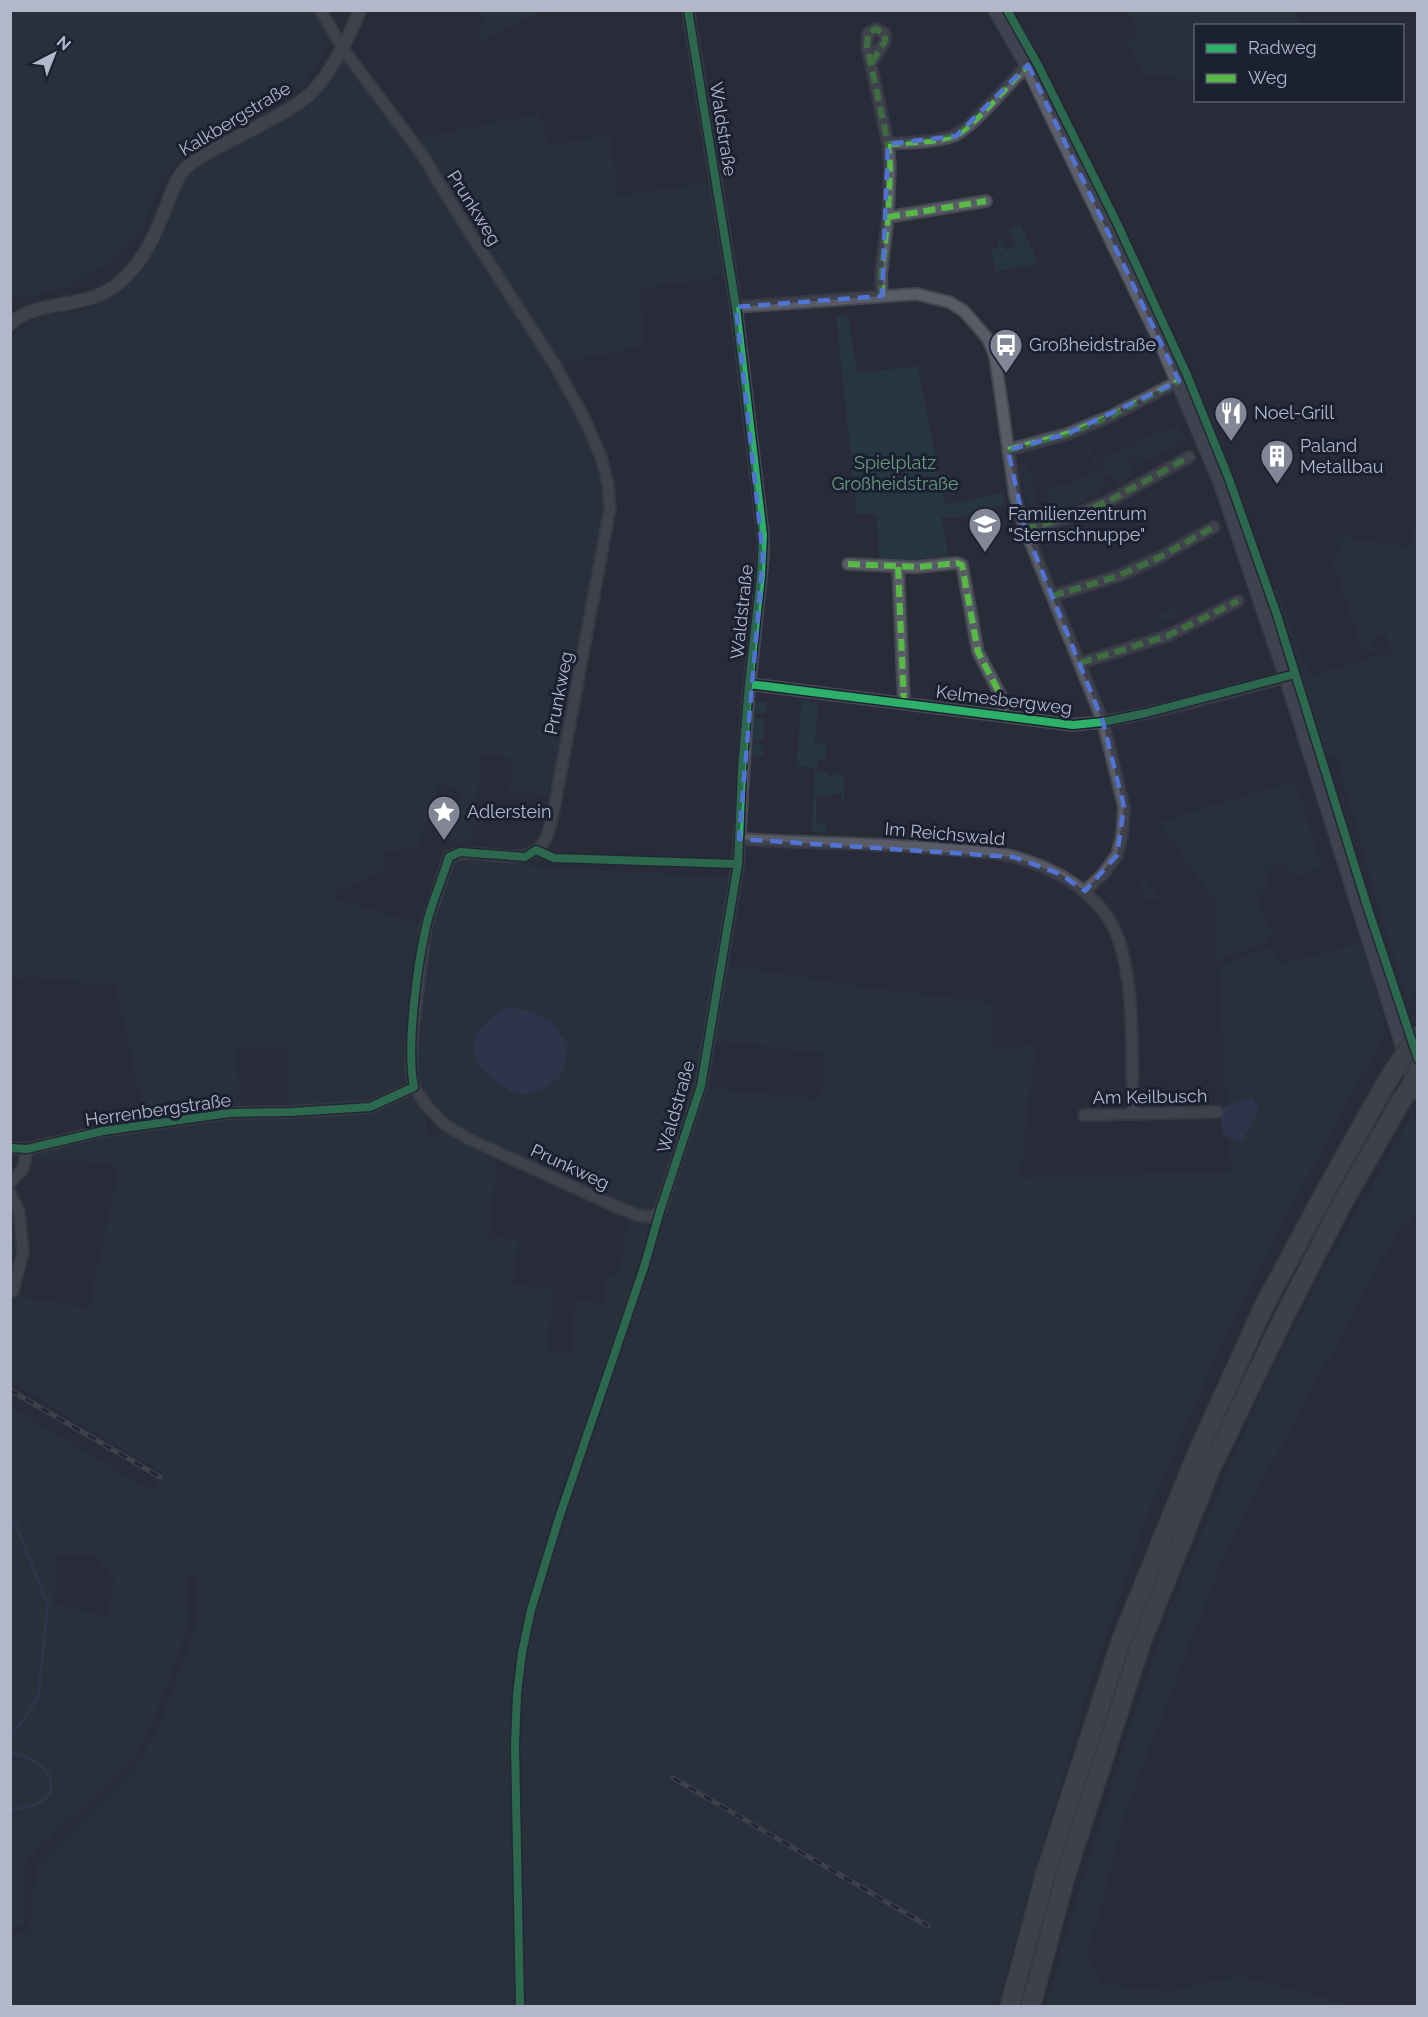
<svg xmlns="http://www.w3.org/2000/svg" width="1428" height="2017" font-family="Raleway,sans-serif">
	<rect width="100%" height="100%" fill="#292c38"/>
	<path fill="#26353e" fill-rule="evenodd" d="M 11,11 L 315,11 L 333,37 L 316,69 L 296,92 L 209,139 L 178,159 L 160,187 L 144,227 L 125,249 L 106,266 L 66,288 L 19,298 L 11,302 Z
		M 483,11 L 483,10 L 559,11 L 534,15 L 479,43 Z
		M 1128,11 L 1292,11 L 1303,25 L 1196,26 L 1195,81 L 1144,74 L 1127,43 L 1139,36 Z
		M 341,60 L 345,60 L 400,128 L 403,140 L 419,155 L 551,367 L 581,419 L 598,458 L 605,492 L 603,526 L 553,797 L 509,790 L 513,759 L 480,754 L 477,812 L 470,846 L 449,843 L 462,795 L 439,783 L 419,846 L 387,852 L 383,871 L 331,894 L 337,899 L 423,925 L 405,1081 C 375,1110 328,1105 289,1108 L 287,1048 L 237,1049 L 240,1107 L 145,1118 L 115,986 L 27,977 L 11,980 L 11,339 C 34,307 64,318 97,305 C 106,302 117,294 124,288 C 142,273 156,253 164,232 C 172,212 177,191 191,173 L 301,109 C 319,95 330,80 341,60 Z
		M 540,113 L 550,146 L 610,134 L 619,196 L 709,182 L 724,277 L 640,288 L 645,346 L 558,364 L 467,221 L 417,138 Z
		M 1020,224 L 1039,263 L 995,272 L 991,250 L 998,248 L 998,241 L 1001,240 L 1006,251 L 1016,245 L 1010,229 Z
		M 848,315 L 857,373 L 918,366 L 945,505 L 1002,493 L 1006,504 L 961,518 L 941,517 L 949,557 L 893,560 L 893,562 L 879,561 L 876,514 L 857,514 L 836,316 Z
		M 1173,408 L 1185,439 L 1141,464 L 1131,443 L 1160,430 L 1162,434 L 1177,427 L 1171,409 Z
		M 1089,441 L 1105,482 L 1100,494 L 1060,510 L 1032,518 L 1030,514 L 1043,509 L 1047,497 L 1046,491 L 1049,490 L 1048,488 L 1062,483 L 1063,485 L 1072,483 L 1071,480 L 1087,476 L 1087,474 L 1096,470 L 1084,444 Z
		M 1130,444 L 1137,457 L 1130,461 L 1132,465 L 1139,461 L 1140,464 L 1132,469 L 1135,475 L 1118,485 L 1114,476 L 1107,479 L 1100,461 L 1112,456 L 1112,454 Z
		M 1026,462 L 1038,497 L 1036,502 L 1028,506 L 1019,466 Z
		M 1417,516 L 1418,990 L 1409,1003 L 1385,930 L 1336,757 L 1326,759 L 1272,592 L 1277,588 L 1309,676 L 1391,652 L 1385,633 L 1372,638 L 1375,650 L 1364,654 L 1332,559 L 1339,556 L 1337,536 L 1411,547 Z
		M 1176,604 L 1179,609 L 1175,618 L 1164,623 L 1156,619 L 1157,615 Z
		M 802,700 L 818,702 L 815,743 L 827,745 L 826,760 L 819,760 L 818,768 L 796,766 Z
		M 754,701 L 767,702 L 766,714 L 753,714 Z
		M 753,717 L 765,719 L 763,741 L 751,741 Z
		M 751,744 L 764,746 L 763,757 L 751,756 Z
		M 814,771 L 827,773 L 827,776 L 834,777 L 834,774 L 844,775 L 844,799 L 842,799 L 841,794 L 832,794 L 831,797 L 817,797 L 816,824 L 827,825 L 827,833 L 812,832 Z
		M 1287,783 L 1295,785 L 1300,792 L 1322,867 L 1295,877 L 1282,864 L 1267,869 L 1269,887 L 1258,895 L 1264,917 L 1272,930 L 1269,942 L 1216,961 L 1217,904 L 1158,822 Z
		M 461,857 L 550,868 L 729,877 L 717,973 L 697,1085 L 656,1209 L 650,1213 L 638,1211 L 447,1121 L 430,1102 L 421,1085 L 417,1069 L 417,1031 L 431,926 L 453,861 Z
		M 1145,878 L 1160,897 L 1158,900 L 1146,900 L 1143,894 L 1144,891 L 1142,891 L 1137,883 Z
		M 1363,942 L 1387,1030 L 1301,1189 L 1212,1365 L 1150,1509 L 1093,1675 L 996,2006 L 11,2006 L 11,1934 L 28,1932 L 37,1865 L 137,1765 L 163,1715 L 194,1630 L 197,1606 L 198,1581 L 187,1574 L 190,1617 L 187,1631 L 159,1707 L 132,1762 L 26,1862 L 24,1926 L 11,1926 L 11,1407 L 145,1487 L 153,1488 L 162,1473 L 11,1383 L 11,1295 L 89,1308 L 117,1175 L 110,1164 L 38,1158 L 41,1153 L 54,1147 L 102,1136 L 159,1127 L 228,1119 L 291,1116 L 411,1098 L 427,1114 L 426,1122 L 429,1134 L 448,1133 L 497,1156 L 490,1237 L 519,1239 L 513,1284 L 552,1289 L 549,1350 L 571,1351 L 575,1299 L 603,1303 L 606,1276 L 614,1274 L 620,1267 L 627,1223 L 631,1220 L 662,1226 L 706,1088 L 821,1099 L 826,1054 L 714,1040 L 727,964 L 848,985 L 992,1003 L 991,1048 L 1036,1045 L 1020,1178 L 1231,1171 L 1218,966 L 1272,946 L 1281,963 ZM 92,1554 L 115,1581 L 106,1617 L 54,1602 L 56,1557 Z
		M 1413,1112 L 1418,1128 L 1417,1216 L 1395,1236 L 1228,1545 L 1128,1805 L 1087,1958 L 1103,1984 L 1167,1991 L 1240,1976 L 1357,2006 L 1046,2006 L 1071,1918 L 1130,1725 L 1175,1595 L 1259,1397 L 1316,1284 Z
		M 11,1207 L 13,1207 L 18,1252 L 11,1278 Z"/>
	<path fill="#343f61" d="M 509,1007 L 529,1011 L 551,1020 L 568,1046 C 566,1054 565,1065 562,1073 C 557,1084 531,1097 518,1094 C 512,1093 504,1086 498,1082 C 459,1057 471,1024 509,1007 Z
		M 1253,1097 L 1259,1110 L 1241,1143 L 1223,1135 L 1219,1108 Z"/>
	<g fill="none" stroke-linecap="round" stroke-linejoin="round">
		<path stroke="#343f61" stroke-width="3" d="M 10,1518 L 16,1525 L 48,1605 L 38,1698 L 10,1738
			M 10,1752 C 22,1755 40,1762 47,1772 C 63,1799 31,1809 10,1809"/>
		<defs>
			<path id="minor" d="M 320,10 L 346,53 L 421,153 L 463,222 L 555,365 L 584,418 L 601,457 L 608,484 L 610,508 L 554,809 C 552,818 550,828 547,836 C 529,876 480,843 449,857 L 426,927 L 413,1031 L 411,1071 L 414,1087 L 426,1105 L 445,1125 L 469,1139 L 610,1204 L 637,1215 L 651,1217 L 660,1211 L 701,1086 L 738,864 L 748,699 L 763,556 L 763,535 L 736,307 L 688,10
				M 872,62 L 885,41 L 885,34 L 876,29 L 868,33 L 867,46 L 888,144 L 890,167 L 888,217 L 881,275 L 882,296
				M 888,144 C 909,142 933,143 953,136 C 970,131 1012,80 1028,65
				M 888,217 L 986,201
				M 736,307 L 916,294 L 949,302 L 964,311 L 988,339 L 995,356 L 1015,496 L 1025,529 L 1103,722 L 1124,807 L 1122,835 L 1117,855 L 1103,874 L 1085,891
				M 1008,450 L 1067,434 L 1111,416 L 1179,381
				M 1025,529 L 1070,517 L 1109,501 L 1189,457
				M 848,564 L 917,567 L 957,563 L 962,565 L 978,652 L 1000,694 L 1003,715
				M 898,567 L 904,703
				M 1052,596 L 1118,576 L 1158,558 L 1214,527
				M 1080,663 L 1167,636 L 1238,601
				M 749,684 L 1073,725 C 1145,718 1216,695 1287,677
				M 739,839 C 807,843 875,843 943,849 C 966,851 993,851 1015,857 C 1053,868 1089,887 1110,921 C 1137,964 1131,1062 1133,1114
				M 1084,1115 L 1217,1112
				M 10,1148 L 27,1149 L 103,1131 L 229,1113 L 291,1112 L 370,1107 L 414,1087
				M 10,1182 L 23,1169 L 27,1149
				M 10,1192 L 19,1212 L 23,1252 L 13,1291"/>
			<path id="tertiary" d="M 10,324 C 39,297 84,312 119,283 C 143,263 155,235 166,207 C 171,194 175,180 184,170 C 196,157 222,145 238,137 C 259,125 295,109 312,92 C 332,72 349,36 360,10"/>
			<path id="secondary" d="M 996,10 L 1028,65 L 1161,340 L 1221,482 L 1287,677 L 1418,1092"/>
			<path id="motorway" d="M 1010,2006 L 1046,1872 L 1121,1641 L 1196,1456 L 1263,1308 L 1325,1192 L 1389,1078
				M 1031,2006 L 1066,1874 L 1141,1643 L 1210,1470 L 1286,1313 L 1342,1204 L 1401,1101"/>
		</defs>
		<use href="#minor" stroke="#454851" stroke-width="14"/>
		<use href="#tertiary" stroke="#454851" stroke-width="15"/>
		<use href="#secondary" stroke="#454851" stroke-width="18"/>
		<use href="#motorway" stroke="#464853" stroke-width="21"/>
		<use href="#minor" stroke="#595c66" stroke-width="10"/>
		<use href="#tertiary" stroke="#595c66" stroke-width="12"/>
		<use href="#secondary" stroke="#5c5f6a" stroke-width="15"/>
		<use href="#motorway" stroke="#595b5f" stroke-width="18"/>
		<defs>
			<path id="rail" d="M 10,1390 L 160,1477
				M 673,1778 L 928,1926"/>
		</defs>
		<use href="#rail" stroke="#575a64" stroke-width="5"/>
		<use href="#rail" stroke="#1c2132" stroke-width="3" stroke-dasharray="9" stroke-linecap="butt"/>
		<defs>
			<path id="motorway-bridge" d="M 1389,1078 L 1418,1035
				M 1401,1101 L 1418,1075"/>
		</defs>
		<use href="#motorway-bridge" stroke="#464853" stroke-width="21" stroke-linecap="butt"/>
		<use href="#motorway-bridge" stroke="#595b5f" stroke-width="18"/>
		<path stroke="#58b947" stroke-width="6" stroke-dasharray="12 6" stroke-linecap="butt" d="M 872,62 L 885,41 L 885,34 L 876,29 L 868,33 L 867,46 L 888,144 L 890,167 L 888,217 L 881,275 L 882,296
			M 888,144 C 909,142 933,143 953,136 C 970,131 1012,80 1028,65
			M 888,217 L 986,201
			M 1008,450 L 1067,434 L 1111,416 L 1179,381
			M 1025,529 L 1070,517 L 1109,501 L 1189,457
			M 848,564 L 917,567 L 957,563 L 962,565 L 978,652 L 1000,694 L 1003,715
			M 898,567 L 904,703
			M 1052,596 L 1118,576 L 1158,558 L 1214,527
			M 1080,663 L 1167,636 L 1238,601"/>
		<defs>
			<path id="cycleway" d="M 1007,10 L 1038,65 L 1116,221 L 1187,375 L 1229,479 L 1277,615 L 1368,909 L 1418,1059
				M 749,684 L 1073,725 L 1103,722 L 1146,713 L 1295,674
				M 10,1148 L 27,1149 L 103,1131 L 229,1113 L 291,1112 L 370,1107 L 414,1087 C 406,1049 417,966 426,927 C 431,904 442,880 449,857 L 460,852 L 525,857 L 536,850 L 554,858 L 738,864
				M 520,2006 L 515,1745 L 517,1694 L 522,1653 L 531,1610 L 559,1518 L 645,1264 L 660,1211 L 701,1086 L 738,864 L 742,770 L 749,684 L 761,576 L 763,535 L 736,307 L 688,10"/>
		</defs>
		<use href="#cycleway" stroke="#1c2132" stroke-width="11"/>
		<use href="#cycleway" stroke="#2db169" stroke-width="8"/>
	</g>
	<path d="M0 0H1428V2017H0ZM 1028,65 L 1179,381 L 1067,434 L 1008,450 L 1025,529 L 1103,722 L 1124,807 L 1117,855 L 1085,891 L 1060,874 L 1014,857 L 739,839 L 763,556 L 736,307 L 882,296 L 888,144 L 956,136 Z" fill="#292c38" fill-opacity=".55" fill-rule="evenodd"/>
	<path fill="none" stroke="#5173d3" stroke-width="4.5" stroke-dasharray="12 8" stroke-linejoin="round" d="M 1028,65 L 1179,381 L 1067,434 L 1008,450 L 1025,529 L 1103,722 L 1124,807 L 1117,855 L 1085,891 L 1060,874 L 1014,857 L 739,839 L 763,556 L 736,307 L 882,296 L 888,144 L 956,136 Z"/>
	<defs>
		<symbol id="bus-pin" viewBox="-11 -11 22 30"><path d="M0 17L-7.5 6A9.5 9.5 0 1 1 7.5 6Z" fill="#828696" stroke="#1c2132"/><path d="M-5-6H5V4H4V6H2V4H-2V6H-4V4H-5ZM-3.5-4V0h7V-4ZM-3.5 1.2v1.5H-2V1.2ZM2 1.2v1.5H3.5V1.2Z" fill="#fff"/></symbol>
		<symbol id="restaurant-pin" viewBox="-11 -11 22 30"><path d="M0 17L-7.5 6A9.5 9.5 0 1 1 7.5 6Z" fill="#828696" stroke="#1c2132"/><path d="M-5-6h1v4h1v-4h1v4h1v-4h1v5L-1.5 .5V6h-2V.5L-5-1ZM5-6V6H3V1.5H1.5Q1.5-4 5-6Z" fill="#fff"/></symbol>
		<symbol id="building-pin" viewBox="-11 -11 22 30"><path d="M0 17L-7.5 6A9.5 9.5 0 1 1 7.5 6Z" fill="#828696" stroke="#1c2132"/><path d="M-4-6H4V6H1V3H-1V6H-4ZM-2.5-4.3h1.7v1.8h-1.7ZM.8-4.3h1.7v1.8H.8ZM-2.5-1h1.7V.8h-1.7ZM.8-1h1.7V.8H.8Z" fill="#fff"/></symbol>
		<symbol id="school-pin" viewBox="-11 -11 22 30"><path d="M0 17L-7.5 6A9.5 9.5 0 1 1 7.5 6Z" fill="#828696" stroke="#1c2132"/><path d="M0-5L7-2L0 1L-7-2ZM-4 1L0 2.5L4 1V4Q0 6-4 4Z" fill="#fff"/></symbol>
		<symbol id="sight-pin" viewBox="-11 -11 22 30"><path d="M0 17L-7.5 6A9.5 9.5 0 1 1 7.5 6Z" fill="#828696" stroke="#1c2132"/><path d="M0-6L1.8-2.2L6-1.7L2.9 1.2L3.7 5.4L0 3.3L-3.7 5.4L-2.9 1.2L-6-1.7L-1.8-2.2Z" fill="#fff"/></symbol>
	</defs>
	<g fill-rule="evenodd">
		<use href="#bus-pin" x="987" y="326" width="38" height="52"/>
		<use href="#restaurant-pin" x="1212" y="394" width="38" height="52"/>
		<use href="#building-pin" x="1258" y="437" width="38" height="52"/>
		<use href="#school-pin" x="966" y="505" width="38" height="52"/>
		<use href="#sight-pin" x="425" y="793" width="38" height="52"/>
	</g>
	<g text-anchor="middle" stroke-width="6" stroke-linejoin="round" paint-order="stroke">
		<g font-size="18" fill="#b2b7c9" stroke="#1c2132">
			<text transform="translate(235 119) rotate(-31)" y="6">Kalkbergstraße</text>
			<text transform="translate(723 129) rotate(81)" y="6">Waldstraße</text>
			<text transform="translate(474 208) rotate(58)" y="6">Prunkweg</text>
			<text transform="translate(742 612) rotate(-84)" y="6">Waldstraße</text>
			<text transform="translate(559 693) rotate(-79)" y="6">Prunkweg</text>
			<text transform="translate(1004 700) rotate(7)" y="6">Kelmesbergweg</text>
			<text transform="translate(945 834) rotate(5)" y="6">Im Reichswald</text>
			<text transform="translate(1150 1097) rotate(-1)" y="6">Am Keilbusch</text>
			<text transform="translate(676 1107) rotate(-74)" y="6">Waldstraße</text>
			<text transform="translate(158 1110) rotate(-8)" y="6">Herrenbergstraße</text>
			<text transform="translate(570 1167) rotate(25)" y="6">Prunkweg</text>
		</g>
		<g font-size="18" fill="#b2b7c9" stroke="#1c2132" text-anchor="start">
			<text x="1029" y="351">Großheidstraße</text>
			<text x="1254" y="419">Noel-Grill</text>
			<text x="1300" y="452">Paland<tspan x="1300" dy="21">Metallbau</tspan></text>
			<text x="1008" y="520">Familienzentrum<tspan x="1008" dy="21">"Sternschnuppe"</tspan></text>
			<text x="467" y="818">Adlerstein</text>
		</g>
		<g font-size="18" fill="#699b7e" stroke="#1c2132">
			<text x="895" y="469">Spielplatz<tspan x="895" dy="21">Großheidstraße</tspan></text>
		</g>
	</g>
	<rect width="1428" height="2017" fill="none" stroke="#b2b7c9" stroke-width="24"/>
	<rect x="1194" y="24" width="210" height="78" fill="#1c2132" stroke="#585d6e" stroke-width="1.5"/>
	<rect x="1206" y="44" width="30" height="9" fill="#2db169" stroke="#585d6e" stroke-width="1.5"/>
	<text x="1248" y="54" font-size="18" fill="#b2b7c9">Radweg</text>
	<rect x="1206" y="74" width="30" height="9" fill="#58b947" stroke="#585d6e" stroke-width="1.5"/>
	<text x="1248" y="84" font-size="18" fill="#b2b7c9">Weg</text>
	<g transform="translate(54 54) rotate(42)" stroke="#1c2132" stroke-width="4.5" paint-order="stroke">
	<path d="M0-4.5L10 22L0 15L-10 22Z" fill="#b2b7c9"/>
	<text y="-9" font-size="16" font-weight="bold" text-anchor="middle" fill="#b2b7c9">N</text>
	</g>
</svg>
